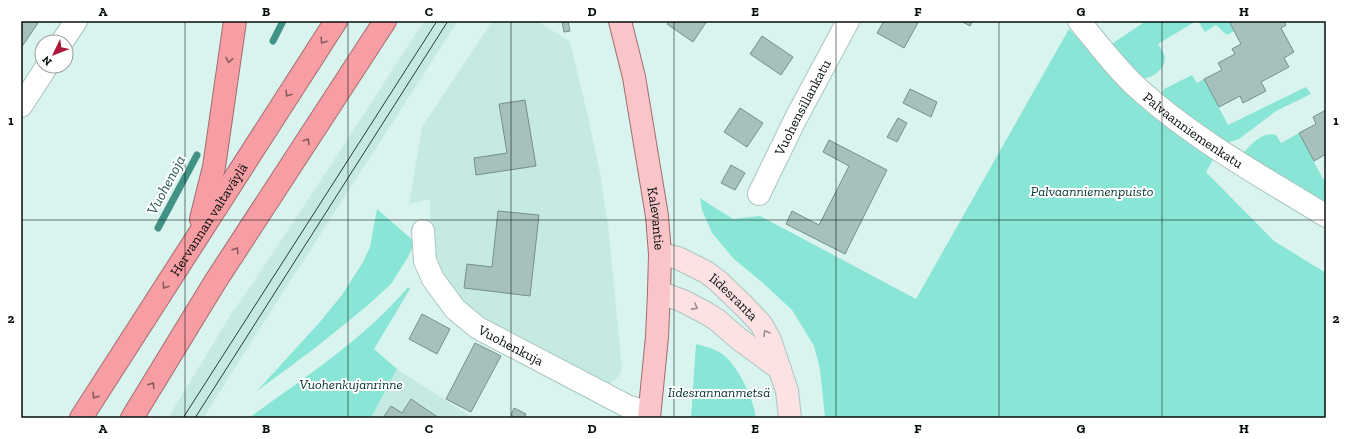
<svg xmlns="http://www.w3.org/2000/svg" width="1347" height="439" font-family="'Zilla Slab',serif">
	<rect width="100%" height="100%" fill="#d9f4ee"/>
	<path fill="#c5eae2" d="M 424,21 L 458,21 L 269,314 L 203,418 L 168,418 L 233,311 L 249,289 L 336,157 Z
		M 492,21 L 538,21 L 570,42 L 588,117 L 600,173 L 608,225 L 622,368 L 619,376 L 610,383 L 602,384 L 477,321 L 434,267 L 430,245 L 430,199 L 409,204 L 422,127 Z
		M 397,369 L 473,418 L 371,418 Z"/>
	<path fill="#89e5d5" d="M 1146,21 L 1196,21 L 1158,44 C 1160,48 1165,54 1165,58 C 1165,68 1153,79 1143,78 C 1143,78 1138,75 1137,75 L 1110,45 Z
		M 1198,21 L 1229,21 L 1234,31 L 1227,35 L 1216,25 L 1205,32 Z
		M 1069,29 L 1141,105 L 1214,158 L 1206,172 L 1274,241 L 1326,273 L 1326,418 L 825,418 L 820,369 L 814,346 L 792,310 L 763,283 L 734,259 L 712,233 L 702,210 L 700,198 L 733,219 L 760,216 L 916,299 Z
		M 1192,75 L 1197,83 L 1204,79 L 1228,125 L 1306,87 L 1311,94 L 1276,111 L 1239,139 L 1227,143 L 1163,100 L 1162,93 L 1164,89 Z
		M 1299,133 L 1323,179 L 1326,178 L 1326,206 L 1240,157 C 1249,147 1261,131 1276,135 L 1281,143 Z
		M 377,209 L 415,242 L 408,257 L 391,284 L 367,306 L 315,348 L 257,391 L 319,323 L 342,295 L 363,262 L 370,247 Z
		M 408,287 L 410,289 L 374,349 L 397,369 L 371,418 L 249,418 C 302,379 366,338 408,287 Z
		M 696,344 C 703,346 712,348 719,352 C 736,360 754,400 756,418 L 691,418 Z"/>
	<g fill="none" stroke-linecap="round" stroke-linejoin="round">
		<path stroke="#429285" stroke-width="7" d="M 273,41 L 283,21
			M 158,228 L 197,155"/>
	</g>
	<path fill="#a6c0bb" stroke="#768f8a" d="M 21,21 L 34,21 L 38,23 L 21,48 Z
		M 562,21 L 568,21 L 570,31 L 564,32 Z
		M 670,21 L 707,21 L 693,42 L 667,24 Z
		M 884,21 L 919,21 L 904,48 L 877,33 Z
		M 961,21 L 973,21 L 970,26 Z
		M 1229,21 L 1284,21 L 1286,25 L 1281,28 L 1294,52 L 1284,58 L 1289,67 L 1261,82 L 1266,91 L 1243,103 L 1240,96 L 1219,107 L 1204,79 L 1222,70 L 1218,63 L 1235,54 L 1232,49 L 1241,44 Z
		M 762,36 L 793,57 L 781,75 L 750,54 Z
		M 910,89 L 937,102 L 931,117 L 903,103 Z
		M 525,100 L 536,166 L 476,175 L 474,158 L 507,153 L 499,104 Z
		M 740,108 L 763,123 L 747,147 L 724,132 Z
		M 1326,110 L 1326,154 L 1314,161 L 1299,133 L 1316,124 L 1313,117 Z
		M 898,118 L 907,123 L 897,142 L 887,137 Z
		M 829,140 L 887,170 L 845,254 L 786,224 L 792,211 L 819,225 L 849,166 L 823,152 Z
		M 731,165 L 745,173 L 735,190 L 721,183 Z
		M 498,211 L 539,215 L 530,296 L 464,288 L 467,264 L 492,267 Z
		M 422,314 L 450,329 L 437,354 L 409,339 Z
		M 475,343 L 501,356 L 471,412 L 446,399 Z
		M 411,399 L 439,418 L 383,418 L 391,406 L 402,413 Z
		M 514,408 L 526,414 L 524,418 L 516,418 L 511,415 Z"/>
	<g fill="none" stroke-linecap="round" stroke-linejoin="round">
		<defs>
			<g id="street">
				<path id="s1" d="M 1079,21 C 1099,45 1118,71 1142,92 C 1197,141 1263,177 1326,216"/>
				<path d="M 62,42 L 76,21"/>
				<path d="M 21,106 L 47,66"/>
				<path id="s2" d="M 759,194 L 796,118 L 848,21"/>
				<path id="s3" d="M 423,231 L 425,261 L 433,279 L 455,309 L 478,328 L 627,406 L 649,413"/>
			</g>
			<g id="secondary">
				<path id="s4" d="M 660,254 L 678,258 L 706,272 L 718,281 L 744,306 L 761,324 L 770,340 L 787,391 L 790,418"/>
				<path d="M 659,292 L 683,301 L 706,313 L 717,320 L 739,339 L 780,369"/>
			</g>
			<g id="primary">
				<path id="s5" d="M 620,21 L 634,77 L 657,216 L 660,254 L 659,292 L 657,337 L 649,418"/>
			</g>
			<g id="highway">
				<path d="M 201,219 L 214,167 L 235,21"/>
				<path id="s6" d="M 81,418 L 336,21"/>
				<path d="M 132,418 L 215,282 L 385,21"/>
			</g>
		</defs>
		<use href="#street" stroke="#aac5bf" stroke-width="24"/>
		<use href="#secondary" stroke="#aac5bf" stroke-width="24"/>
		<use href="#primary" stroke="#a36c6f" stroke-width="24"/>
		<use href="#highway" stroke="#a36c6f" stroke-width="24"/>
		<use href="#street" stroke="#fff" stroke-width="22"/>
		<use href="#secondary" stroke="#fde2e4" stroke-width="22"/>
		<use href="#primary" stroke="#fac5c8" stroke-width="22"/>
		<use href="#highway" stroke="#f79ea4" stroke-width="22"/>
		<path stroke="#2e3a38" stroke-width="1" d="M 183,418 L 437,21
			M 195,418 L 448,21"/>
	</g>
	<defs><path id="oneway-chevron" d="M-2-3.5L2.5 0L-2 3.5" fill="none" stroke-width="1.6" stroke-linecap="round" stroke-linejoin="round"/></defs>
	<g stroke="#8b5d60">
		<use href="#oneway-chevron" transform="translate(323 41) rotate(123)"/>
		<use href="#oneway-chevron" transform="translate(229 60) rotate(99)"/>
		<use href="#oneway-chevron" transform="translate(288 94) rotate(123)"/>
		<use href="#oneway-chevron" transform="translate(307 141) rotate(-57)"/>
		<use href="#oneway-chevron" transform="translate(236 250) rotate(-57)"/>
		<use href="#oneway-chevron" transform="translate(165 286) rotate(123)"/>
		<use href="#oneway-chevron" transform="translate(152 385) rotate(-58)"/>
		<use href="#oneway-chevron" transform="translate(95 396) rotate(123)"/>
	</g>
	<g stroke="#9a8d8e">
		<use href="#oneway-chevron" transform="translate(695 307) rotate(29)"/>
		<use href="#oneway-chevron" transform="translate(766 333) rotate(-120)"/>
	</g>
	<path fill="none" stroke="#060e0d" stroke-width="1" stroke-opacity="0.55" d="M 185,21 L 185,418M 348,21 L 348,418M 511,21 L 511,418M 674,21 L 674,418M 836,21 L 836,418M 999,21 L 999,418M 1162,21 L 1162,418M 21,220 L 1326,220"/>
	<g text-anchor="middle" stroke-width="4" stroke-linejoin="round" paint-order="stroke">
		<g font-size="14" fill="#060e0d" stroke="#fff">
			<text dy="5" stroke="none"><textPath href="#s2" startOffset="97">Vuohensillankatu</textPath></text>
			<text dy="5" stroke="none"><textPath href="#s1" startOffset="159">Palvaanniemenkatu</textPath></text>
			<text dy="5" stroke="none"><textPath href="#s5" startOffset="201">Kalevantie</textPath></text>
			<text dy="5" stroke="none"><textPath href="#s6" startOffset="236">Hervannan valtaväylä</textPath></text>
			<text dy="5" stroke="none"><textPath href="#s4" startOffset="87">Iidesranta</textPath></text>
			<text dy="5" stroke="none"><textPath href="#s3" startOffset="154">Vuohenkuja</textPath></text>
		</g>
		<g font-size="14" font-style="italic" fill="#00352e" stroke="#fff">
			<text x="1092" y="196">Palvaanniemenpuisto</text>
			<text x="351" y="389">Vuohenkujanrinne</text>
			<text x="719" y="397">Iidesrannanmetsä</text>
		</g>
		<g font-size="15" font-style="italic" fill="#285850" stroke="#fff">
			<text transform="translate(166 185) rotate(-62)" y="5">Vuohenoja</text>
		</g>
	</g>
	<rect width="1347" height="439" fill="none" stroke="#ffffff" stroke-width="44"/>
	<g transform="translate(54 54) rotate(227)"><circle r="19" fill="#ffffff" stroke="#9b9f9e"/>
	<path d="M0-3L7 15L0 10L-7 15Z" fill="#ac173a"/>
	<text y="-6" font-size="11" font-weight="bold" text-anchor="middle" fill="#060e0d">N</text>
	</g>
	<rect x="22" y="22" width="1303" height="395" fill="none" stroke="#060e0d" stroke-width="1.5"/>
	<g font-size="13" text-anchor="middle" font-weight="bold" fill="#060e0d">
		<text x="103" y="16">A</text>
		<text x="266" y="16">B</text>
		<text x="429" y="16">C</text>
		<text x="592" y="16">D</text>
		<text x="755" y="16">E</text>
		<text x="918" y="16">F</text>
		<text x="1081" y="16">G</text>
		<text x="1244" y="16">H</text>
		<text x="11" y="125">1</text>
		<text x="1336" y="125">1</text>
		<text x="11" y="323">2</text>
		<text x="1336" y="323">2</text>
		<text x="103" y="433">A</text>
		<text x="266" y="433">B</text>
		<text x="429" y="433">C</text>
		<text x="592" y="433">D</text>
		<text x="755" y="433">E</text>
		<text x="918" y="433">F</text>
		<text x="1081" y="433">G</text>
		<text x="1244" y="433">H</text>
	</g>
</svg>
